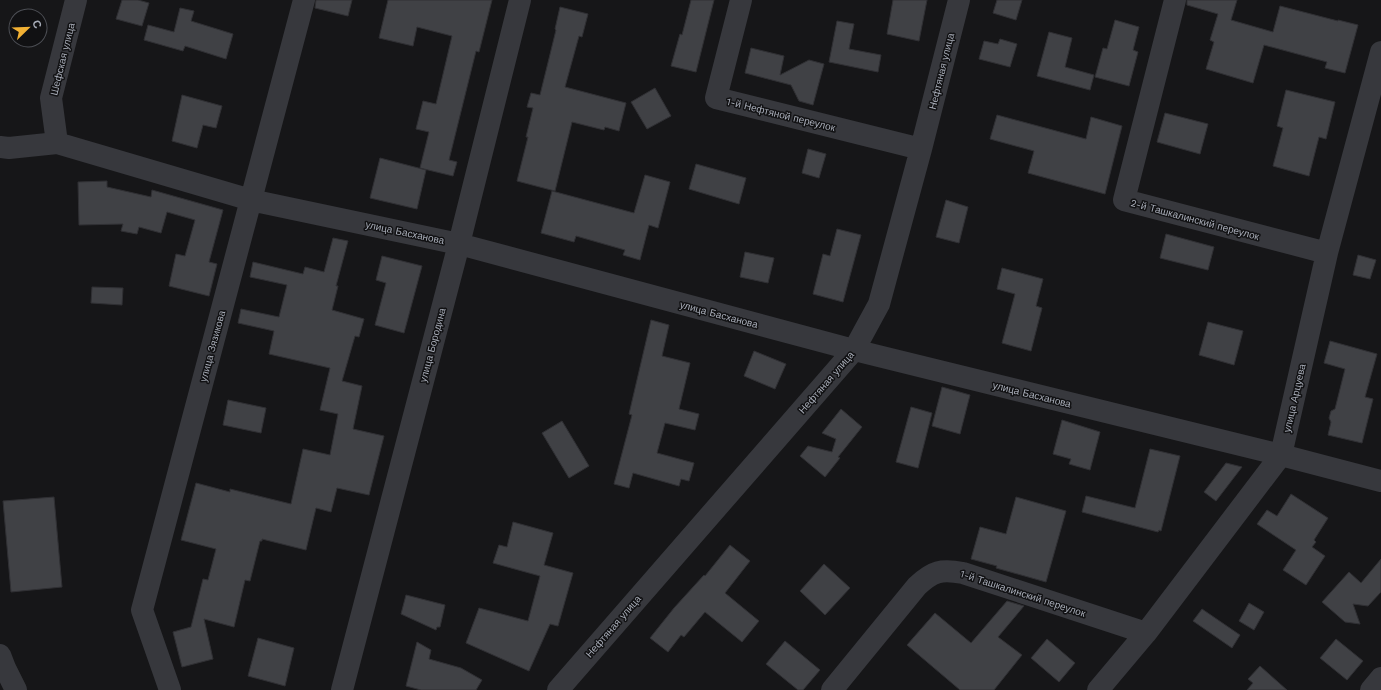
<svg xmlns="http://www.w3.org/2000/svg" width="1381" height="690" font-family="'Work Sans',sans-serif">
	<rect width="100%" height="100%" fill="#161618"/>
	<path fill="#404145" stroke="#303034" d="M 122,0 L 138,0 L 149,3 L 142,26 L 116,19 Z
		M 316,0 L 352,0 L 348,16 L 315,8 Z
		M 388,0 L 492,0 L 479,52 L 476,51 L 449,160 L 457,162 L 453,176 L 420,168 L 429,132 L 416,129 L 423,101 L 436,104 L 452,36 L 417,27 L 413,46 L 379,38 Z
		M 691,0 L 714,0 L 696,72 L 671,66 L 680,34 L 682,35 Z
		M 893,0 L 927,0 L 919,41 L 887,34 Z
		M 997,0 L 1022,0 L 1016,20 L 993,13 Z
		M 1187,0 L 1237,0 L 1231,20 L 1273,32 L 1280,6 L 1338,21 L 1338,20 L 1358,25 L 1345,73 L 1325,68 L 1327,62 L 1264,45 L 1253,83 L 1206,69 L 1214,42 L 1210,40 L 1218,14 L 1187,5 Z
		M 560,7 L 588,14 L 582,37 L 579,36 L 565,87 L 626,103 L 619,131 L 605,127 L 604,130 L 572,122 L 555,191 L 517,181 L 528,137 L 526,137 L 533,108 L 527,107 L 531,93 L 540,95 L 556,30 L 555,29 Z
		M 180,8 L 194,11 L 191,21 L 233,34 L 226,59 L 185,46 L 183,51 L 144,40 L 148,25 L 174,32 Z
		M 1115,20 L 1139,27 L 1133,50 L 1138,52 L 1129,86 L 1095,77 L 1103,48 L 1107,49 Z
		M 837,21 L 854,24 L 849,49 L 881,55 L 878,72 L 829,62 Z
		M 1049,32 L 1072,38 L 1065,67 L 1094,75 L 1090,90 L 1037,76 Z
		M 1000,39 L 1017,44 L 1010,67 L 979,59 L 984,41 L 998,44 Z
		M 751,48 L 784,56 L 780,75 L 809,60 L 824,64 L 813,105 L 799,101 L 791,85 L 745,73 Z
		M 655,88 L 671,116 L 647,129 L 631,102 Z
		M 1286,90 L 1335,102 L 1326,139 L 1319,137 L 1309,176 L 1273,166 L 1283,128 L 1277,126 Z
		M 182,95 L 222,106 L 216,128 L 203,125 L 197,148 L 172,141 Z
		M 1165,113 L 1208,124 L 1200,154 L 1157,142 Z
		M 997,115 L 1086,139 L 1091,117 L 1122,126 L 1105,194 L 1028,173 L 1034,151 L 990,139 Z
		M 808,149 L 826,154 L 819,178 L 802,173 Z
		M 380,158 L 426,170 L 417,209 L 370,198 Z
		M 696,164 L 746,178 L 739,204 L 689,189 Z
		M 645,175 L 670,182 L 658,228 L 649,225 L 640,260 L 623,255 L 625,250 L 576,236 L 574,242 L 541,233 L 552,191 L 634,213 Z
		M 107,181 L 107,187 L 151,197 L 152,190 L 223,210 L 209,262 L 217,264 L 209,296 L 169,286 L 176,254 L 185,256 L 195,220 L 167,212 L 161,233 L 139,227 L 137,234 L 121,231 L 123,224 L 79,225 L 78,182 Z
		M 946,200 L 968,207 L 959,243 L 936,237 Z
		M 837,229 L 861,235 L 843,302 L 813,294 L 823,254 L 830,256 Z
		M 1166,234 L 1214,247 L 1208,270 L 1160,258 Z
		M 333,238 L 348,241 L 336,286 L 338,286 L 332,310 L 364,319 L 359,337 L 355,336 L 342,381 L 362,386 L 353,429 L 384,436 L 369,495 L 337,488 L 331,512 L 316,508 L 306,550 L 262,539 L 262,541 L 260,541 L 250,581 L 245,580 L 234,627 L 204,619 L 213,659 L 182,667 L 173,632 L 191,627 L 203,579 L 208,580 L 216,549 L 181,540 L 196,483 L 230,492 L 230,489 L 291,504 L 303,449 L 330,455 L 338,414 L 320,410 L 330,368 L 269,354 L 274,331 L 238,323 L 241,309 L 279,317 L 287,285 L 250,277 L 253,262 L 303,274 L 305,267 L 324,272 Z
		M 745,252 L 774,258 L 768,283 L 740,277 Z
		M 1358,255 L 1376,260 L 1370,279 L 1353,275 Z
		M 382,256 L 422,266 L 404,333 L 375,325 L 386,283 L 376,280 Z
		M 1002,268 L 1043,279 L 1036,306 L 1042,308 L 1031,351 L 1002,343 L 1015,294 L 997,289 Z
		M 92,287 L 123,288 L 122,305 L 91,303 Z
		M 651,320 L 669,325 L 662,356 L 690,363 L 679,409 L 699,414 L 695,430 L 665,423 L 657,453 L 694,463 L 689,481 L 681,479 L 679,486 L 633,473 L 629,488 L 614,484 L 632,415 L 629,414 Z
		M 1208,322 L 1243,331 L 1234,365 L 1199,355 Z
		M 1330,341 L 1377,354 L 1365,397 L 1373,399 L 1362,443 L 1328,435 L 1331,422 L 1329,418 L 1331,411 L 1335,409 L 1345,369 L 1324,363 Z
		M 754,351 L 786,364 L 775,389 L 744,376 Z
		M 942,387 L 970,395 L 960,434 L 932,426 Z
		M 228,400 L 266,408 L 261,433 L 223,425 Z
		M 911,407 L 932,413 L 918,468 L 896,462 Z
		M 841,409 L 862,427 L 838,457 L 840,458 L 825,477 L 800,456 L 808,446 L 832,452 L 836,439 L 822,433 Z
		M 1062,420 L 1100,432 L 1090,470 L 1069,464 L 1071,459 L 1053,454 Z
		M 562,421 L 589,466 L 569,478 L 542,433 Z
		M 1150,449 L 1180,456 L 1161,531 L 1159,530 L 1158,532 L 1082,512 L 1086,496 L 1135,508 Z
		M 1226,463 L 1242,467 L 1216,501 L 1204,492 Z
		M 1291,494 L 1328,518 L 1314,540 L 1316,542 L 1312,547 L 1325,556 L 1306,585 L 1283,570 L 1296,550 L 1257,524 L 1267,510 L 1277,516 Z
		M 54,497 L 62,587 L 11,592 L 3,501 Z
		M 1016,497 L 1066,511 L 1046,582 L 996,568 L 997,566 L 971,559 L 980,527 L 1006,534 Z
		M 513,522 L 553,533 L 544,565 L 573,573 L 558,626 L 550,624 L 529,671 L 466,643 L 479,608 L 528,621 L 540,576 L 493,563 L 499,545 L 507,547 Z
		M 730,545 L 750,561 L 725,593 L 759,621 L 742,642 L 705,612 L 684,637 L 681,635 L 668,652 L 650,638 L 674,608 L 704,575 L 705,576 Z
		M 1381,559 L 1381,592 L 1368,606 L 1353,604 L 1360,624 L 1345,622 L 1322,602 L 1349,572 L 1361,583 Z
		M 824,564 L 850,588 L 825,615 L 800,591 Z
		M 406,595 L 445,605 L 440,627 L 437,627 L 436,630 L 401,614 Z
		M 1007,601 L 1024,606 L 998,637 L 1022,655 L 994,690 L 960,690 L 907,645 L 935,613 L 971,643 Z
		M 1249,603 L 1264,612 L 1254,630 L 1239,621 Z
		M 1202,609 L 1240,635 L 1232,648 L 1193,621 Z
		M 258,638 L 294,648 L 285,686 L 248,676 Z
		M 1047,639 L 1075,663 L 1059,682 L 1031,658 Z
		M 1336,639 L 1363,661 L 1347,680 L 1320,658 Z
		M 785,641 L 820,670 L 803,690 L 798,690 L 766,664 Z
		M 417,642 L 431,650 L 429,659 L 461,668 L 482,680 L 476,690 L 421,690 L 406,686 Z
		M 1260,666 L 1287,690 L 1247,690 L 1253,683 L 1248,679 Z"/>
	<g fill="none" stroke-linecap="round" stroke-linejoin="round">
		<path stroke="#37383d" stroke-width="22" d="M 741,0 L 716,98 L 921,149
			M 1175,0 L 1124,200 L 1327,253
			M 57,143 L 51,98 L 76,0
			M 0,147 L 9,148 L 57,143 L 251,200 L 459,244 L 854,350 L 1281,455 L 1381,481
			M 0,655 L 5,668 L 16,690
			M 170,690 L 142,610 L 304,0
			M 342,690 L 459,244 L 520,0
			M 558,690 L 854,350 L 879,304 L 921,149 L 959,0
			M 832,690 L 917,586 C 933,571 941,569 963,573 L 1146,633
			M 1098,690 L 1146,633 L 1281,455 L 1327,253 L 1381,52
			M 1371,690 L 1381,678"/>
	</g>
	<g text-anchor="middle" stroke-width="3" stroke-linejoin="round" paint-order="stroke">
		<g font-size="10" fill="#a8adb8" stroke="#111113">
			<text transform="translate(62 59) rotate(-76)" y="4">Шефская улица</text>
			<text transform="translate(941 71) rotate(-76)" y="4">Нефтяная улица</text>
			<text transform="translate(781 114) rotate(14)" y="4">1-й Нефтяной переулок</text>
			<text transform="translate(1195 219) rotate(15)" y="4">2-й Ташкалинский переулок</text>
			<text transform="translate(405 232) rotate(12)" y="4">улица Басханова</text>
			<text transform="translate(719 314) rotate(15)" y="4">улица Басханова</text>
			<text transform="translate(432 345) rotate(-75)" y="4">улица Бородина</text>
			<text transform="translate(212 346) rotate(-75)" y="4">улица Зязикова</text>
			<text transform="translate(826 382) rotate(-49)" y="4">Нефтяная улица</text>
			<text transform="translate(1032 394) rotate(14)" y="4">улица Басханова</text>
			<text transform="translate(1294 398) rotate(-77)" y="4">улица Арцуева</text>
			<text transform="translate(1023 593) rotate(18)" y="4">1-й Ташкалинский переулок</text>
			<text transform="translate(613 626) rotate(-49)" y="4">Нефтяная улица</text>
		</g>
	</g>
	<g transform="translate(28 28) rotate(67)"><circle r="19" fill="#111113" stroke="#4d4f55"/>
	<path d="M0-3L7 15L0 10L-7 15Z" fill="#f2b134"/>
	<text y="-6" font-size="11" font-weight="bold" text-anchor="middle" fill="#a8adb8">С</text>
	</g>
</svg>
